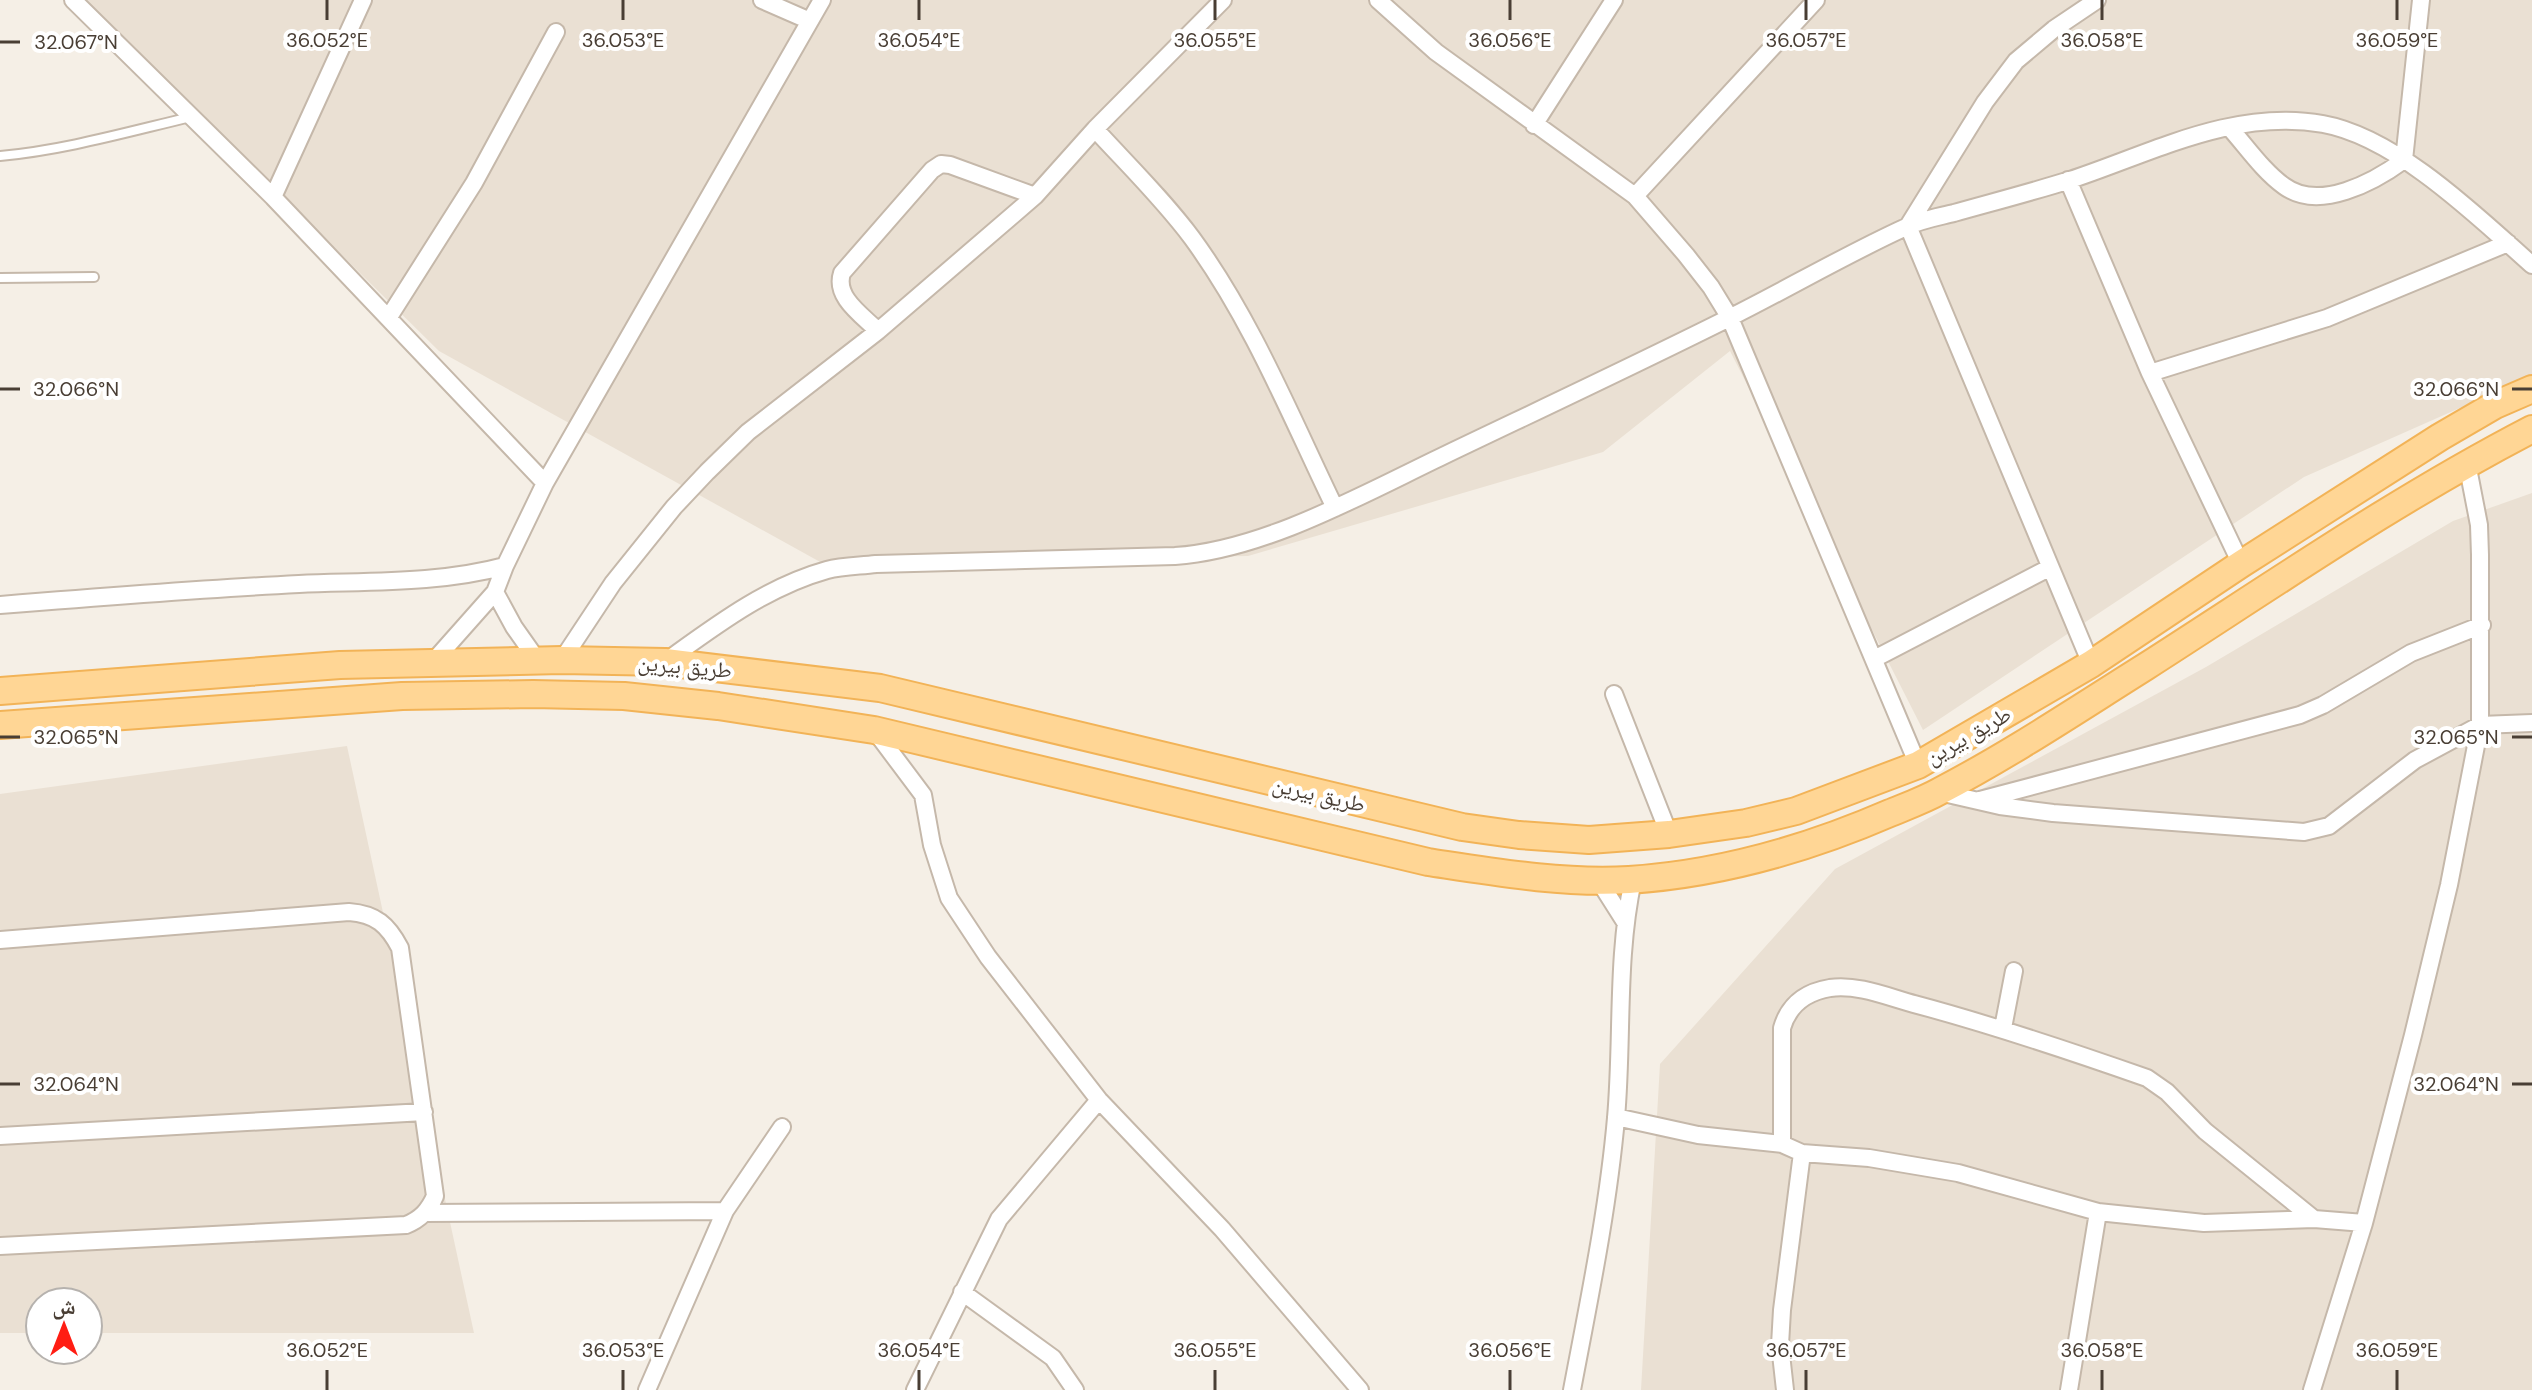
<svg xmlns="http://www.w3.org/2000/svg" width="2532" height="1390" font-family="'DM Sans','Noto Naskh Arabic',sans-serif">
	<rect width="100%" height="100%" fill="#f5efe6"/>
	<path fill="#eae0d3" d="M 83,0 L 2532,0 L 2532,376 L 2304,477 L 1923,730 L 1730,351 L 1603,452 L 1248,556 L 822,563 L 439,351 Z
		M 2532,493 L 2532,1390 L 1641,1390 L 1660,1064 L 1835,869 L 2206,667 L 2453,521 Z
		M 347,746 L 474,1333 L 88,1333 L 88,1302 L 40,1302 L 40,1333 L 0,1333 L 0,794 Z"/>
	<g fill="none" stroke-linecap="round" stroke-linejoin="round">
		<defs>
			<path id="service" d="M 0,156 C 65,150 127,132 191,117
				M 0,278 L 94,277"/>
			<path id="minor" d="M 73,0 L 273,197 L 545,483
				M 762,0 L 810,21
				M 1378,0 L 1436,52 L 1635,196 L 1686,255 L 1711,287 L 1730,318 L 1918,765
				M 1534,125 L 1614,0
				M 2229,127 C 2246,146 2263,171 2284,186 C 2319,212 2374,182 2404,160 L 2421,0
				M 1095,129 C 1127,164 1163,199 1192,238 C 1252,320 1291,417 1335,508
				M 2068,180 L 2150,373 L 2241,564
				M 1635,196 L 1816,0
				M 273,197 L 363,0
				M 389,317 L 474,183 L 556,32
				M 878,331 C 862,315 834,297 842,273 L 932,170 L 941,164 L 950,165 L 1035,196
				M 2150,373 L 2327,318 L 2508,243
				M 495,592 L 514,627 L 538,661
				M 0,605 C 99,597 199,589 299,584 C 367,581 438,584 505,566
				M 1874,659 L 2049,568
				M 562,660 L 613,583 L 674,507 L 707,472 L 748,432 L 878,331 L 1035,196 L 1095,129 L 1223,0
				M 665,662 C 715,626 766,587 827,570 C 842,566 860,566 876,564 L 1175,556 C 1265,550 1365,493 1447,454 C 1541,409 1637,364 1731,317 C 1789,288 1845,255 1904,228 C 1919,220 1938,217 1954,213 C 1993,202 2032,192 2070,180 C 2152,153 2234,108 2323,124 C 2396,137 2477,216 2532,265
				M 432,663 L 495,592 L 505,566 L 545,483 L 822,0
				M 2091,664 L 1908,226 L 1985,102 L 2016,61 L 2054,29 L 2097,0
				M 1614,694 L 1669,834
				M 875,731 L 923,795 L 932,845 L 949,898 L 988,957 L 1099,1100 L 1222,1229 L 1360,1390
				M 1939,792 L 2000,806 L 2053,813 L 2304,832 L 2329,826 L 2415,760 L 2480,725 L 2532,723
				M 1980,800 L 2300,715 L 2323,705 L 2411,653 L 2482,625
				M 1599,881 L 1625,922
				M 0,940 L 349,912 C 376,914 388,925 400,948 L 435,1196 C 429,1210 421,1219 406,1225 L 0,1246
				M 2003,1028 L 2014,971
				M 1616,1117 L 1698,1135 L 1782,1144 L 1802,1153 L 1782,1310 L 1780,1345 L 1785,1390
				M 0,1136 L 424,1112
				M 1782,1144 L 1782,1028 C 1789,1004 1806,992 1830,988 C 1858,984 1888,997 1914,1004 C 1993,1025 2070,1051 2147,1078 L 2167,1092 L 2205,1131 L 2314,1219
				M 1802,1153 L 1869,1158 L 1958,1173 L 2098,1212 L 2204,1223 L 2314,1219 L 2364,1223
				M 425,1213 L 725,1211
				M 962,1292 L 1053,1358 L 1075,1390
				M 647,1390 L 725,1211 L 782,1127
				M 915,1390 L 999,1219 L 1099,1100
				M 1572,1390 C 1589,1300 1608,1209 1616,1118 C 1623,1039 1616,958 1633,880
				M 2069,1390 L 2098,1212
				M 2312,1390 L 2364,1223 L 2413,1035 L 2449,885 L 2480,725 L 2480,555 L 2479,525 L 2467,463"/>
			<path id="primary" d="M 0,691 L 340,665 L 562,660 L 665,662 L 880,688 L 1462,827 L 1519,835 L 1589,840 L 1669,834 L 1746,823 L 1796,811 L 1918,765 L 2091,664 L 2241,564 L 2440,437 L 2495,405 L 2532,389
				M 0,725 L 402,696 L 533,694 L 624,696 L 718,706 L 874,730 L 1428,862 C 1494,872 1563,884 1629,880 C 1720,874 1807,849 1890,813 C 1907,806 1924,800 1940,791 C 2011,754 2078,709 2145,667 C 2273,585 2397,499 2532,429"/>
		</defs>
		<use href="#service" stroke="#c5b8aa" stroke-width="12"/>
		<use href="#minor" stroke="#c5b8aa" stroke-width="20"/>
		<use href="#primary" stroke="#f2b357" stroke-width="30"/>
		<use href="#service" stroke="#fff" stroke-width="8"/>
		<use href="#minor" stroke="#fff" stroke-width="16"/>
		<use href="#primary" stroke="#ffd695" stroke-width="26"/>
	</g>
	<path fill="none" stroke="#493e34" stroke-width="3" d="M 327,0 L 327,20M 623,0 L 623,20M 919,0 L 919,20M 1215,0 L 1215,20M 1510,0 L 1510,20M 1806,0 L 1806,20M 2102,0 L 2102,20M 2397,0 L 2397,20M 0,42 L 20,42M 0,389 L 20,389M 2512,389 L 2532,389M 0,737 L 20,737M 2512,737 L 2532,737M 0,1084 L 20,1084M 2512,1084 L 2532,1084M 327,1370 L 327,1390M 623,1370 L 623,1390M 919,1370 L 919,1390M 1215,1370 L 1215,1390M 1510,1370 L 1510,1390M 1806,1370 L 1806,1390M 2102,1370 L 2102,1390M 2397,1370 L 2397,1390"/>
	<g text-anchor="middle" stroke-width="8" stroke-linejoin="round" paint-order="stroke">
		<g font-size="22" fill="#493e34" stroke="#fff">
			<text transform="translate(685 666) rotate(5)" y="8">طريق بيرين</text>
			<text transform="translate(1968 735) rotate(-30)" y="8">طريق بيرين</text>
			<text transform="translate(1319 794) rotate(13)" y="8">طريق بيرين</text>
		</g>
	</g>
	<g font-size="20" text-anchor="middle" fill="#493e34" stroke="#fff" stroke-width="8" stroke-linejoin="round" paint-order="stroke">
		<text x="327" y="47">36.052°E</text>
		<text x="623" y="47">36.053°E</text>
		<text x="919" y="47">36.054°E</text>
		<text x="1215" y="47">36.055°E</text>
		<text x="1510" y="47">36.056°E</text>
		<text x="1806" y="47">36.057°E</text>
		<text x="2102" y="47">36.058°E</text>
		<text x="2397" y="47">36.059°E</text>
		<text x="76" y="49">32.067°N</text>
		<text x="76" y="396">32.066°N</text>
		<text x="2456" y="396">32.066°N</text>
		<text x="76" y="744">32.065°N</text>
		<text x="2456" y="744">32.065°N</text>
		<text x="76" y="1091">32.064°N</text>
		<text x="2456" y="1091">32.064°N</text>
		<text x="327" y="1357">36.052°E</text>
		<text x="623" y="1357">36.053°E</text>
		<text x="919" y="1357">36.054°E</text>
		<text x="1215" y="1357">36.055°E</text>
		<text x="1510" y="1357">36.056°E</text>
		<text x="1806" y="1357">36.057°E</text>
		<text x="2102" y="1357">36.058°E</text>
		<text x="2397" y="1357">36.059°E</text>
	</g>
	<g transform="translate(64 1326)"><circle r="38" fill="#ffffff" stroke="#b6b2ae" stroke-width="2"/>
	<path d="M0-6L14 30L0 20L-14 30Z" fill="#ff1d13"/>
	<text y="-12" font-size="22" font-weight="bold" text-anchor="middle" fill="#493e34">ش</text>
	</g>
</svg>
